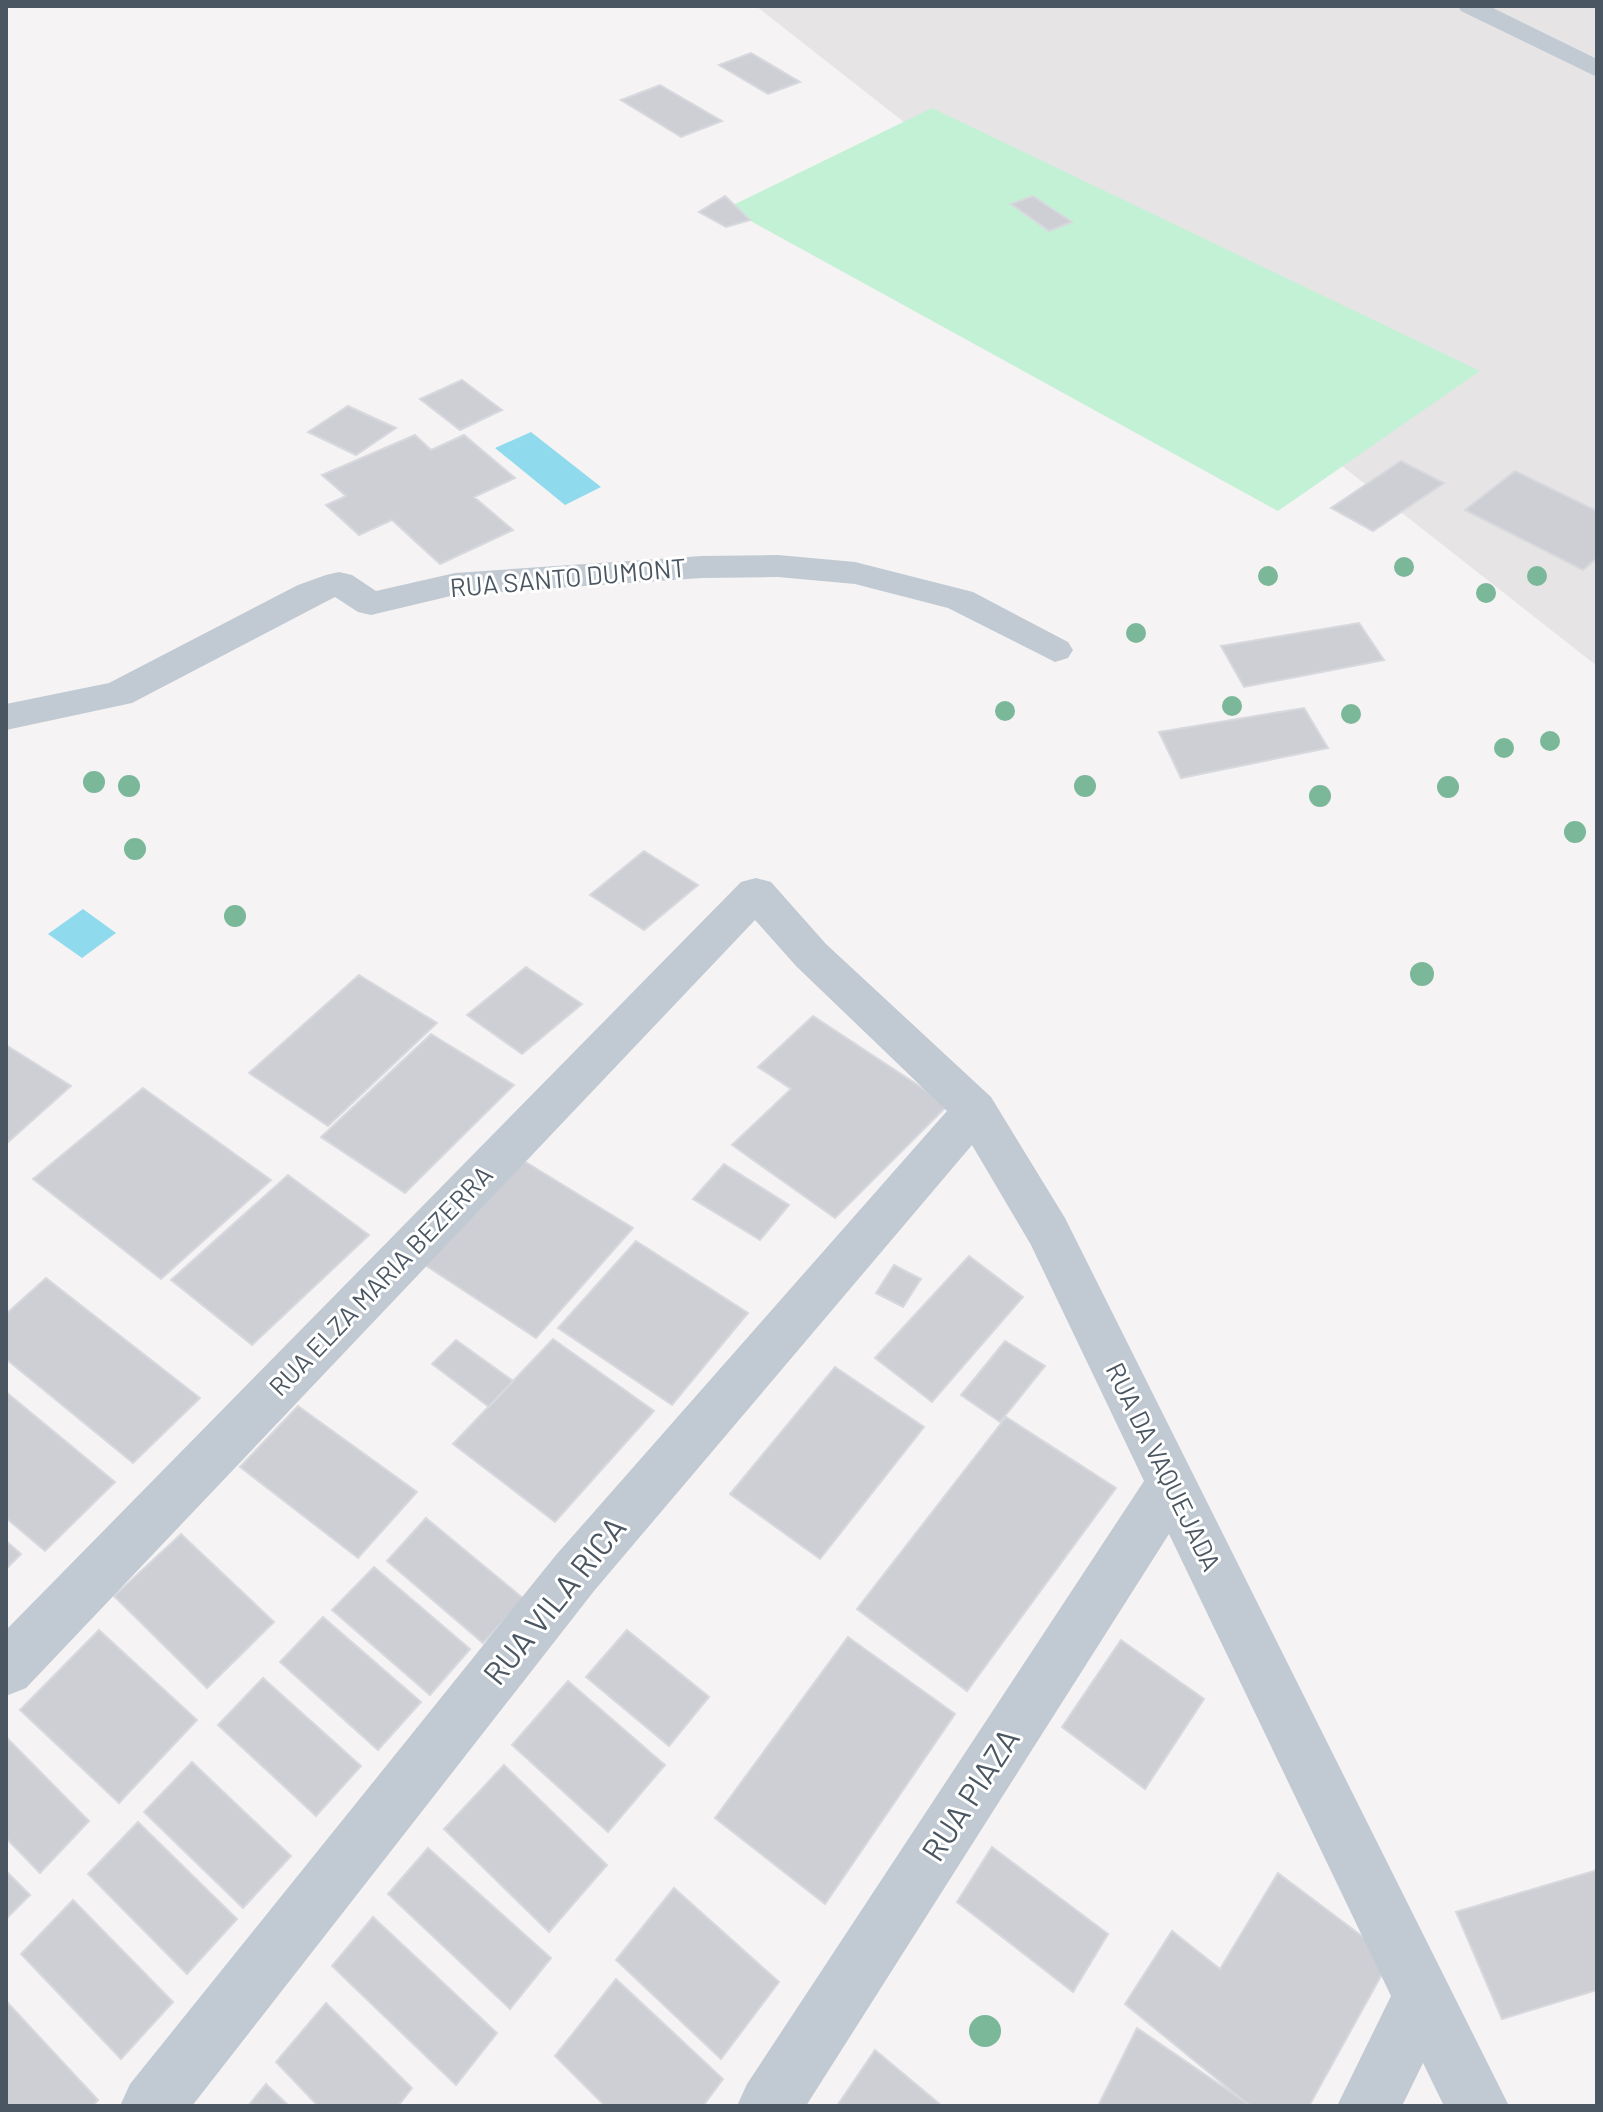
<svg xmlns="http://www.w3.org/2000/svg" width="1603" height="2112" font-family="Barlow,sans-serif">
	<rect width="100%" height="100%" fill="#f5f3f3"/>
	<path fill="#e6e4e5" d="M 756,6 L 1597,6 L 1597,666 Z"/>
	<path fill="#c3f1d5" d="M 932,108 L 1480,371 L 1278,511 L 727,208 Z"/>
	<path fill="#90daee" d="M 531,432 L 601,487 L 565,505 L 495,448 Z
		M 83,909 L 116,933 L 82,958 L 48,934 Z"/>
	<path fill="#cdcfd5" stroke="#d7d9de" stroke-width="2" d="M 751,53 L 800,82 L 768,94 L 719,65 Z
		M 660,85 L 722,121 L 681,137 L 621,100 Z
		M 725,196 L 750,220 L 726,227 L 699,212 Z
		M 1033,196 L 1072,222 L 1049,231 L 1011,204 Z
		M 462,380 L 502,410 L 460,430 L 420,399 Z
		M 348,406 L 396,428 L 356,455 L 308,432 Z
		M 415,435 L 431,450 L 464,435 L 515,478 L 474,497 L 513,530 L 440,564 L 392,520 L 359,535 L 326,505 L 346,496 L 322,475 Z
		M 1401,461 L 1444,483 L 1373,531 L 1331,508 Z
		M 1515,471 L 1597,511 L 1597,558 L 1583,570 L 1465,510 Z
		M 1359,623 L 1384,660 L 1244,687 L 1221,646 Z
		M 1304,708 L 1328,748 L 1181,778 L 1159,732 Z
		M 644,851 L 698,885 L 644,930 L 590,895 Z
		M 526,967 L 582,1004 L 522,1054 L 467,1015 Z
		M 359,975 L 437,1023 L 328,1126 L 249,1073 Z
		M 813,1016 L 948,1105 L 835,1218 L 732,1145 L 791,1089 L 758,1067 Z
		M 431,1034 L 514,1085 L 405,1193 L 321,1137 Z
		M 6,1045 L 71,1086 L 6,1144 Z
		M 143,1088 L 271,1180 L 161,1279 L 33,1179 Z
		M 524,1161 L 633,1228 L 536,1338 L 425,1265 Z
		M 724,1164 L 789,1205 L 760,1240 L 693,1199 Z
		M 288,1175 L 369,1235 L 252,1345 L 171,1280 Z
		M 636,1241 L 748,1313 L 672,1405 L 558,1328 Z
		M 969,1256 L 1023,1297 L 932,1402 L 875,1358 Z
		M 894,1265 L 921,1279 L 903,1307 L 876,1293 Z
		M 46,1278 L 200,1398 L 133,1463 L 6,1359 L 6,1314 Z
		M 553,1339 L 654,1411 L 555,1522 L 453,1444 Z
		M 456,1340 L 513,1381 L 489,1407 L 432,1364 Z
		M 1005,1341 L 1045,1366 L 1000,1422 L 961,1395 Z
		M 835,1367 L 924,1427 L 820,1559 L 730,1494 Z
		M 6,1392 L 115,1482 L 45,1551 L 6,1518 Z
		M 298,1406 L 417,1492 L 358,1558 L 240,1467 Z
		M 1006,1417 L 1116,1488 L 967,1691 L 857,1609 Z
		M 426,1518 L 524,1599 L 483,1643 L 387,1561 Z
		M 181,1534 L 274,1622 L 207,1688 L 114,1596 Z
		M 6,1541 L 21,1554 L 6,1569 Z
		M 374,1567 L 470,1649 L 430,1695 L 332,1610 Z
		M 323,1617 L 421,1702 L 378,1750 L 280,1662 Z
		M 99,1630 L 197,1720 L 119,1803 L 20,1710 Z
		M 627,1630 L 709,1697 L 669,1746 L 586,1677 Z
		M 848,1637 L 955,1714 L 825,1904 L 715,1818 Z
		M 1121,1640 L 1204,1699 L 1145,1789 L 1062,1727 Z
		M 263,1678 L 361,1766 L 316,1816 L 218,1725 Z
		M 568,1681 L 665,1765 L 608,1832 L 512,1745 Z
		M 6,1737 L 89,1821 L 40,1873 L 6,1838 Z
		M 192,1762 L 291,1856 L 243,1908 L 144,1812 Z
		M 504,1765 L 607,1865 L 549,1932 L 444,1829 Z
		M 138,1822 L 237,1919 L 187,1974 L 88,1874 Z
		M 992,1847 L 1108,1934 L 1073,1992 L 957,1902 Z
		M 428,1848 L 551,1958 L 510,2009 L 388,1894 Z
		M 1597,1870 L 1597,1990 L 1502,2019 L 1456,1912 Z
		M 6,1871 L 30,1895 L 6,1919 Z
		M 1278,1873 L 1391,1958 L 1309,2106 L 1250,2106 L 1125,2004 L 1172,1931 L 1220,1969 Z
		M 674,1888 L 779,1982 L 721,2059 L 616,1960 Z
		M 73,1900 L 173,2002 L 121,2059 L 21,1954 Z
		M 373,1917 L 497,2033 L 456,2085 L 332,1966 Z
		M 616,1979 L 723,2079 L 703,2106 L 605,2106 L 555,2056 Z
		M 6,2001 L 98,2100 L 93,2106 L 6,2106 Z
		M 326,2003 L 412,2088 L 398,2106 L 318,2106 L 276,2062 Z
		M 1137,2028 L 1251,2106 L 1098,2106 Z
		M 875,2050 L 942,2106 L 837,2106 Z
		M 266,2084 L 289,2106 L 248,2106 Z"/>
	<g fill="none" stroke-linecap="round" stroke-linejoin="round">
		<path fill="#c1cad2" fill-rule="evenodd" d="M 1458,6 L 1489,6 L 1597,59 L 1597,77 L 1461,11 Z
			M 778,555 L 855,562 L 973,592 L 1068,642 L 1073,650 L 1068,658 L 1055,662 L 948,608 L 855,584 L 778,577 L 702,578 L 455,595 L 371,615 L 358,612 L 335,597 L 132,703 L 6,730 L 6,704 L 109,683 L 298,585 L 326,575 L 339,572 L 352,575 L 376,591 L 455,573 L 702,556 Z
			M 756,878 L 771,882 L 826,944 L 991,1097 L 1065,1218 L 1509,2106 L 1444,2106 L 1423,2063 L 1402,2106 L 1337,2106 L 1391,1996 L 1169,1534 L 806,2106 L 737,2106 L 747,2084 L 1144,1481 L 1031,1245 L 972,1145 L 594,1591 L 192,2106 L 120,2106 L 130,2084 L 556,1555 L 947,1111 L 796,966 L 755,920 L 26,1688 L 6,1696 L 6,1630 L 741,882 Z"/>
	</g>
	<g fill="#7bb799">
		<circle cx="1404" cy="567" r="10"/>
		<circle cx="1268" cy="576" r="10"/>
		<circle cx="1537" cy="576" r="10"/>
		<circle cx="1486" cy="593" r="10"/>
		<circle cx="1136" cy="633" r="10"/>
		<circle cx="1232" cy="706" r="10"/>
		<circle cx="1005" cy="711" r="10"/>
		<circle cx="1351" cy="714" r="10"/>
		<circle cx="1550" cy="741" r="10"/>
		<circle cx="1504" cy="748" r="10"/>
		<circle cx="94" cy="782" r="11"/>
		<circle cx="129" cy="786" r="11"/>
		<circle cx="1085" cy="786" r="11"/>
		<circle cx="1448" cy="787" r="11"/>
		<circle cx="1320" cy="796" r="11"/>
		<circle cx="1575" cy="832" r="11"/>
		<circle cx="135" cy="849" r="11"/>
		<circle cx="235" cy="916" r="11"/>
		<circle cx="1422" cy="974" r="12"/>
		<circle cx="985" cy="2031" r="16"/>
	</g>
	<g text-anchor="middle" stroke-width="6" stroke-linejoin="round" paint-order="stroke">
		<g font-size="26" fill="#4a5661" stroke="#fff">
			<text transform="translate(568 578) rotate(-5)" y="9">RUA SANTO DUMONT</text>
			<text transform="translate(381 1281) rotate(-46)" y="9">RUA ELZA MARIA BEZERRA</text>
			<text transform="translate(1163 1467) rotate(64)" y="9">RUA DA VAQUEJADA</text>
		</g>
		<g font-size="32" fill="#4a5661" stroke="#fff">
			<text transform="translate(555 1601) rotate(-51)" y="11">RUA VILA RICA</text>
			<text transform="translate(971 1795) rotate(-57)" y="11">RUA PIAZA</text>
		</g>
	</g>
	<rect width="1603" height="2112" fill="none" stroke="#4a5661" stroke-width="16"/>
</svg>
